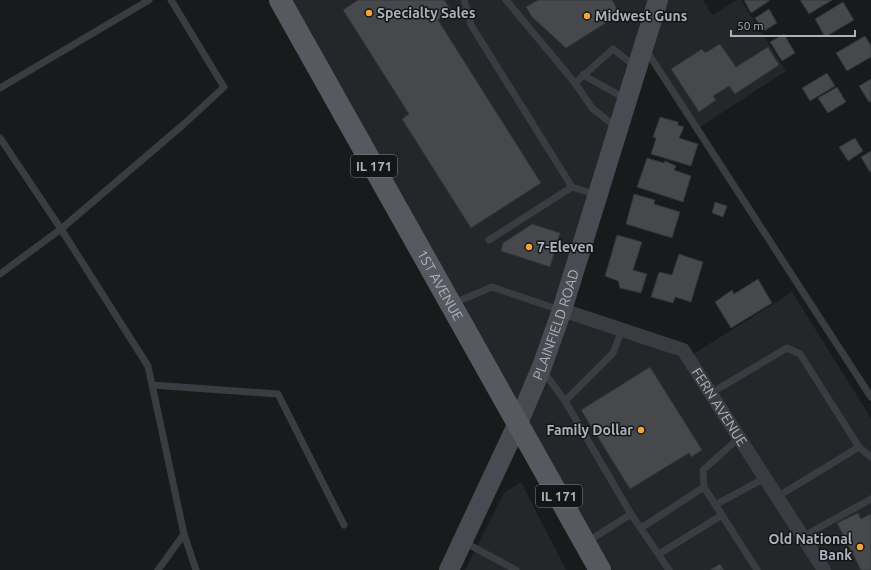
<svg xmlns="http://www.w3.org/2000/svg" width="871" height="570" font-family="Ubuntu,sans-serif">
	<rect width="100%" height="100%" fill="#191a1c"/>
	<path fill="#252629" d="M 280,0 L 703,0 L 712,15 L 737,0 L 741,0 L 786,71 L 697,129 L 644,48 L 560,306 L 690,356 L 792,292 L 871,418 L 871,570 L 604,570 Z
		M 521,482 L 566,570 L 465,570 L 504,493 Z"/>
	<path fill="#46484c" stroke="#333438" d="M 358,0 L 444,0 L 452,11 L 438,20 L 541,183 L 471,228 L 402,119 L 409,114 L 343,10 Z
		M 538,0 L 612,0 L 620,14 L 566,48 L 532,17 L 526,7 Z
		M 744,0 L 769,0 L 769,1 L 751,13 Z
		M 800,0 L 832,0 L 809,14 Z
		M 843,2 L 854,20 L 825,37 L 815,19 Z
		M 769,9 L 777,23 L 764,31 L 755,18 Z
		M 784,34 L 795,53 L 782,61 L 770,42 Z
		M 865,36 L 871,46 L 871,57 L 847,71 L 836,53 Z
		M 720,44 L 736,67 L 768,47 L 779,65 L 735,94 L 729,86 L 713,96 L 716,100 L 699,112 L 671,69 L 702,49 L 705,53 Z
		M 827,73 L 835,86 L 810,101 L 802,88 Z
		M 871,79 L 871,101 L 869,102 L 859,86 Z
		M 837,87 L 846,102 L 828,113 L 818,98 Z
		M 660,117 L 678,122 L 678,125 L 684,127 L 679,138 L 698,144 L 691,166 L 651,154 L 656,138 L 653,137 Z
		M 855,138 L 863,151 L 848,161 L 839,147 Z
		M 871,151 L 871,172 L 870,172 L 861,157 Z
		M 647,158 L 664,163 L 665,161 L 676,166 L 674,170 L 691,176 L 683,202 L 637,187 Z
		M 634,194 L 655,200 L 654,204 L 680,212 L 672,238 L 626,224 Z
		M 715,202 L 727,206 L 723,217 L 712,213 Z
		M 532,224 L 560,233 L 550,267 L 501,251 L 503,243 Z
		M 617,235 L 642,242 L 633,270 L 647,274 L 641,293 L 620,288 L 618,281 L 605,276 Z
		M 679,254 L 703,262 L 691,302 L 675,297 L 673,303 L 651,297 L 659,272 L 672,275 Z
		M 758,279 L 772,303 L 731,328 L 715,302 L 732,290 L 734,294 Z
		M 650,367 L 702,450 L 691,457 L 689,453 L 630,489 L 581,410 Z
		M 858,513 L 861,519 L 871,514 L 871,570 L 861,570 L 837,523 Z
		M 720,564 L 724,570 L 710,570 Z"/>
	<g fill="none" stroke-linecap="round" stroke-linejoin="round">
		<path stroke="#3a3c41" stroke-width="7" d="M 464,0 L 471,25 L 572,187 L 597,195
			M 506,0 L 575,83
			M 646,50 L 871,397
			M 583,75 L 626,99
			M 0,88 L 149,0
			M 617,128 L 592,108 L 575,83 L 613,49 L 636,67
			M 0,138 L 61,229 L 184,124 L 224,87 L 171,0
			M 489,240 L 572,187
			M 0,274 L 61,229 L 148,366 L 184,534 L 196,570
			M 454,303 L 492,287 L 560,310
			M 543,371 L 565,401 L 631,514 L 669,570
			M 152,385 L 278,394 L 344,525
			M 711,393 L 787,348 L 800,354 L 859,447 L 871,457
			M 565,401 L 613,353 L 622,330
			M 739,438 L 703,470 L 704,487 L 757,570
			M 777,497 L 859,447
			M 715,505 L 765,478
			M 641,528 L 704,487
			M 802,537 L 871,499
			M 464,542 L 516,570
			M 587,542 L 631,514
			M 659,554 L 722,515
			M 158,570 L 184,534"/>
		<path stroke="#3a3c41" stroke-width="14" id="s1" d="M 562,310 L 683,350 L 824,570"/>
		<path stroke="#484b51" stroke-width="20" id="s2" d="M 449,570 L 518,423 L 541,369 L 562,310 L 658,0"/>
		<path stroke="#565960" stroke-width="22" id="s3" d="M 280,0 L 600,570"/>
	</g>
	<g fill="#f4a339" stroke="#141517" stroke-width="1.5">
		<circle cx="369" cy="13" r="4"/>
		<circle cx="587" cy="16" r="4"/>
		<circle cx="529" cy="247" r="4"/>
		<circle cx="641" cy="430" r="4"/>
		<circle cx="860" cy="547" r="4"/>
	</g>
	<g text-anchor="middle" stroke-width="3" stroke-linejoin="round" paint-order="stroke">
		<g fill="#141517" stroke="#7e838a" stroke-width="1">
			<rect x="351" y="155" width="46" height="22" rx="3"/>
			<rect x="536" y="485" width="46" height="22" rx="3"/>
		</g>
		<g font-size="13" font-weight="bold" fill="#acb2bb">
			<text x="374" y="171">IL 171</text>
			<text x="559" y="501">IL 171</text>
		</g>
		<g font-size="14" font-weight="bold" fill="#acb2bb" stroke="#141517" text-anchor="start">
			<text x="377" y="18">Specialty Sales</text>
			<text x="595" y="21">Midwest Guns</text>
			<text x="537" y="252">7-Eleven</text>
			<text x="633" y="435" text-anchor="end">Family Dollar</text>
			<text x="852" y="544" text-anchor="end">Old National<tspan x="852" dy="16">Bank</tspan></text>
		</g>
		<g font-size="14" fill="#acb2bb" stroke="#141517">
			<text dy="5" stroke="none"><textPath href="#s3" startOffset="327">1ST AVENUE</textPath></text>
			<text dy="5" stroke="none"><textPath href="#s2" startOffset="268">PLAINFIELD ROAD</textPath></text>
			<text dy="5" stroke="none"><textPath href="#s1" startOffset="195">FERN AVENUE</textPath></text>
		</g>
	</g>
	<path d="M731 30v6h124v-6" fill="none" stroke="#acb2bb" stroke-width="2"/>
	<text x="737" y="30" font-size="12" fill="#acb2bb" stroke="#141517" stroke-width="3" paint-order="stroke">50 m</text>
</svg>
